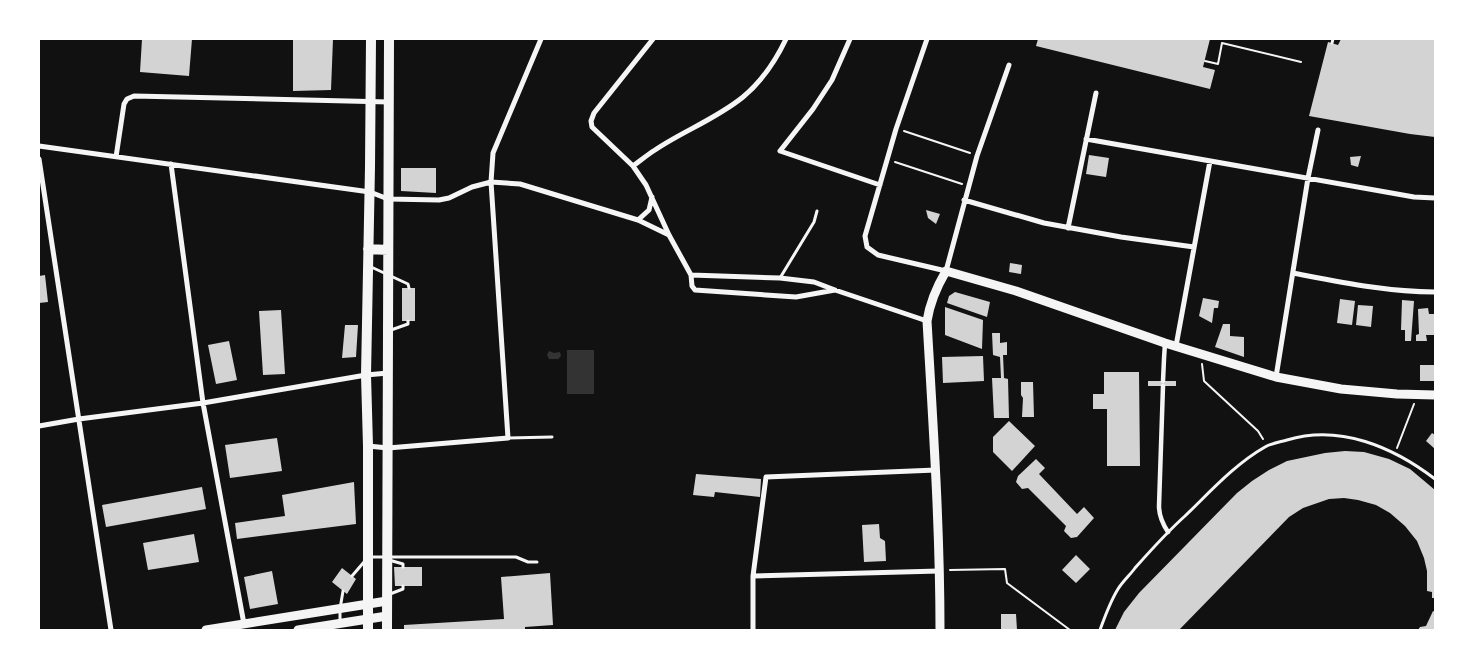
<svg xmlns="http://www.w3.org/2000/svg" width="1474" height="669" font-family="Commissioner,sans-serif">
	<rect width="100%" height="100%" fill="#111"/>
	<path fill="#333" d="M 567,350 L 594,350 L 594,394 L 567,394 Z
		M 549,351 L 554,353 L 560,352 L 561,356 L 558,359 L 549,359 L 547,355 Z"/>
	<path fill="#d3d3d3" d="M 142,39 L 192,39 L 189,76 L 140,72 Z
		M 293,39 L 333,39 L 331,90 L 293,91 Z
		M 1038,39 L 1210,39 L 1203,67 L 1215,70 L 1210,89 L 1036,46 Z
		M 1341,39 L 1435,39 L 1435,137 L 1410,134 L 1309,116 L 1328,42 L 1338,45 Z
		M 1089,155 L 1109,158 L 1106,177 L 1086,174 Z
		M 1361,156 L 1358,167 L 1351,165 L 1350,157 Z
		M 401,168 L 436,168 L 436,193 L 401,191 Z
		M 926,210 L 940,214 L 936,224 L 928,218 Z
		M 1010,263 L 1022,265 L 1021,274 L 1009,272 Z
		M 45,275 L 48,302 L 39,303 L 39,276 Z
		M 402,288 L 415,288 L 415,321 L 402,321 Z
		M 955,292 L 990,302 L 987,317 L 947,303 L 949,296 Z
		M 1203,298 L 1219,301 L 1218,308 L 1214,308 L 1212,323 L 1199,316 Z
		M 1340,299 L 1355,301 L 1352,325 L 1337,323 Z
		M 1402,300 L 1414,301 L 1411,341 L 1405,341 L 1405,330 L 1401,330 Z
		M 1358,305 L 1373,306 L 1371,327 L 1356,325 Z
		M 945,307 L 983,320 L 982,349 L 945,335 Z
		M 1428,308 L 1429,314 L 1434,314 L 1435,335 L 1426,335 L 1427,341 L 1416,341 L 1416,335 L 1419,334 L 1418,309 Z
		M 281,310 L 285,374 L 263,375 L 259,311 Z
		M 1223,324 L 1230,324 L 1230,336 L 1244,337 L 1244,357 L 1215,347 Z
		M 345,325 L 358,325 L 356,357 L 342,358 Z
		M 992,333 L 1000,333 L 1000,343 L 1007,342 L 1007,355 L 1003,355 L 1004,378 L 1008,379 L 1009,418 L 994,418 L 992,378 L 1001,378 L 1000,357 L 993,355 Z
		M 229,341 L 237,380 L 216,384 L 208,345 Z
		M 983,356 L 984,381 L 943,383 L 942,357 Z
		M 1420,365 L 1435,365 L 1435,381 L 1420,381 Z
		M 1104,372 L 1139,372 L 1140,466 L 1107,466 L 1107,409 L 1093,409 L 1093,394 L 1104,394 Z
		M 1148,381 L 1176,381 L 1176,386 L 1148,386 Z
		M 1021,382 L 1033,382 L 1034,417 L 1022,417 L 1023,398 L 1021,395 Z
		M 1009,421 L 1035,446 L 1012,471 L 993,452 L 993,437 Z
		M 1432,433 L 1435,435 L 1435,449 L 1426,441 Z
		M 277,438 L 282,471 L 230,478 L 225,445 Z
		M 1345,451 L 1364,452 L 1389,459 L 1410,469 L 1435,490 L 1435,598 L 1432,598 L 1432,592 L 1427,591 L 1427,571 L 1424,558 L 1417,541 L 1405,526 L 1390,513 L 1376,505 L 1358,500 L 1344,498 L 1329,499 L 1303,508 L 1289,517 L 1179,630 L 1115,630 L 1124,612 L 1139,593 L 1237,493 L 1252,481 L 1269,470 L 1287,461 L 1325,453 Z
		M 1036,459 L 1045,468 L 1039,474 L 1077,514 L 1084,507 L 1094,518 L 1077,537 L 1071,538 L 1064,531 L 1066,526 L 1028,488 L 1022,489 L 1016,482 L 1018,476 Z
		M 696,474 L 761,479 L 760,497 L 715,492 L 714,497 L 693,495 Z
		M 354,482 L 356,524 L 237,539 L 235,523 L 285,516 L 282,495 Z
		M 202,487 L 206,509 L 106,527 L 102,505 Z
		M 879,524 L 880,538 L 885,541 L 886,561 L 864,562 L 862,525 Z
		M 194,534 L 199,562 L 148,570 L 143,543 Z
		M 1076,555 L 1090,569 L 1076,583 L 1062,570 Z
		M 394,567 L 422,567 L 422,586 L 395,586 Z
		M 342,568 L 356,579 L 347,594 L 332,582 Z
		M 272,571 L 278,604 L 250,609 L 244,577 Z
		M 550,573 L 553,625 L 525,627 L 525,630 L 404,630 L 404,625 L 504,619 L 501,577 Z
		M 1433,611 L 1435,612 L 1435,630 L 1418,630 L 1420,627 L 1426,626 Z
		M 1001,614 L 1016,614 L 1017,630 L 1001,630 Z"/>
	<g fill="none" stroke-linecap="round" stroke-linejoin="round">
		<path stroke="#f5f5f5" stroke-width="2" d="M 1205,61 L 1218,64 L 1222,43 L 1301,62
			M 904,131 L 970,153
			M 895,162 L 962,184
			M 1202,364 L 1204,381 L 1258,431 L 1263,439
			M 1397,448 L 1414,404
			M 950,570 L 1005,569 L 1007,583 L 1070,630"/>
		<path stroke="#f5f5f5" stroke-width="3" d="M 1332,43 L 1333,39
			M 369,266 L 408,284 L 409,288
			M 780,278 L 814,222 L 817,211
			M 391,330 L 408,324 L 408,321
			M 508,438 L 552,437
			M 369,557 L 516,557 L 528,562 L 537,562
			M 389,560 L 403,564 L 403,567
			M 352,576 L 364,562
			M 390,594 L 403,589 L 403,586
			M 340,622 L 340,609 L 343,591
			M 1100,630 C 1105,616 1110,602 1118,589 C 1123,581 1130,575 1135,568 C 1151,550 1167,532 1185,516 C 1210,492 1235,464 1265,447 C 1272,443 1280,442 1287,440 C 1340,424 1393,447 1435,479"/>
		<path stroke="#f5f5f5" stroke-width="4.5" d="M 1163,381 L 1164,359 L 1165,343
			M 1163,386 L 1159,506 C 1159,516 1162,523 1168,532"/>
		<path stroke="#f5f5f5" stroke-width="5" d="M 653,39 L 594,113 L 591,121 L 592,127 L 633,166 L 646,185 L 669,235 L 691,275 L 692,286 L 695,290 L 796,297 L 835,290
			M 850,39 L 832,80 L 813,109 L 780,151 L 880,185
			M 927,39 L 896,129 L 865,236 L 867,247 L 878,255 L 946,271 L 977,156 L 1009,65
			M 1086,139 L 1414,197 L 1435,198
			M 39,146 L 370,192 L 388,199 L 439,200 L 449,198 L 472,187 L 491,182 L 520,184 L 638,220 L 669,235
			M 116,157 L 124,104 L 127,99 L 134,96 L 389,102
			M 39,159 L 111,630
			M 171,164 L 203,403 L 244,624
			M 633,166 C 640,161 647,155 655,150 C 683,131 716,119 743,97 C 761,82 776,60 786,39
			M 964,200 L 1044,223 L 1121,237 L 1194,247
			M 638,220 L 649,210 L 652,197
			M 1068,228 L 1096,93
			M 1293,273 C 1340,282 1387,292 1435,292
			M 691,275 L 780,278 L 814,282 L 835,290 L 927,321
			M 1176,346 L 1210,161
			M 1276,377 L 1308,178 L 1318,130
			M 39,426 L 79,419 L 203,403 L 366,375 L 388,373
			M 368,446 L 388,448 L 508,438 L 491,182 L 493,153 L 541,39
			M 753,576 L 939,571
			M 753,630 L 753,576 L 766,477 L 936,470"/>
		<path stroke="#f5f5f5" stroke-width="9" d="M 206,630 L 387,601
			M 298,630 L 387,616
			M 940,630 C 940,527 933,424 927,321 C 930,302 936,288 946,271 L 1016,291 L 1165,343 L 1276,377 L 1341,389 L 1397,394 L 1435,395"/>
		<path stroke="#f5f5f5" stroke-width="10" d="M 368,249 L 388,250
			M 368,630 L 368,446 L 366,375 L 370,167 L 371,39
			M 387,630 L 389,39"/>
	</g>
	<rect width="1474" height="669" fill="none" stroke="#ffffff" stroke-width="80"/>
</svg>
